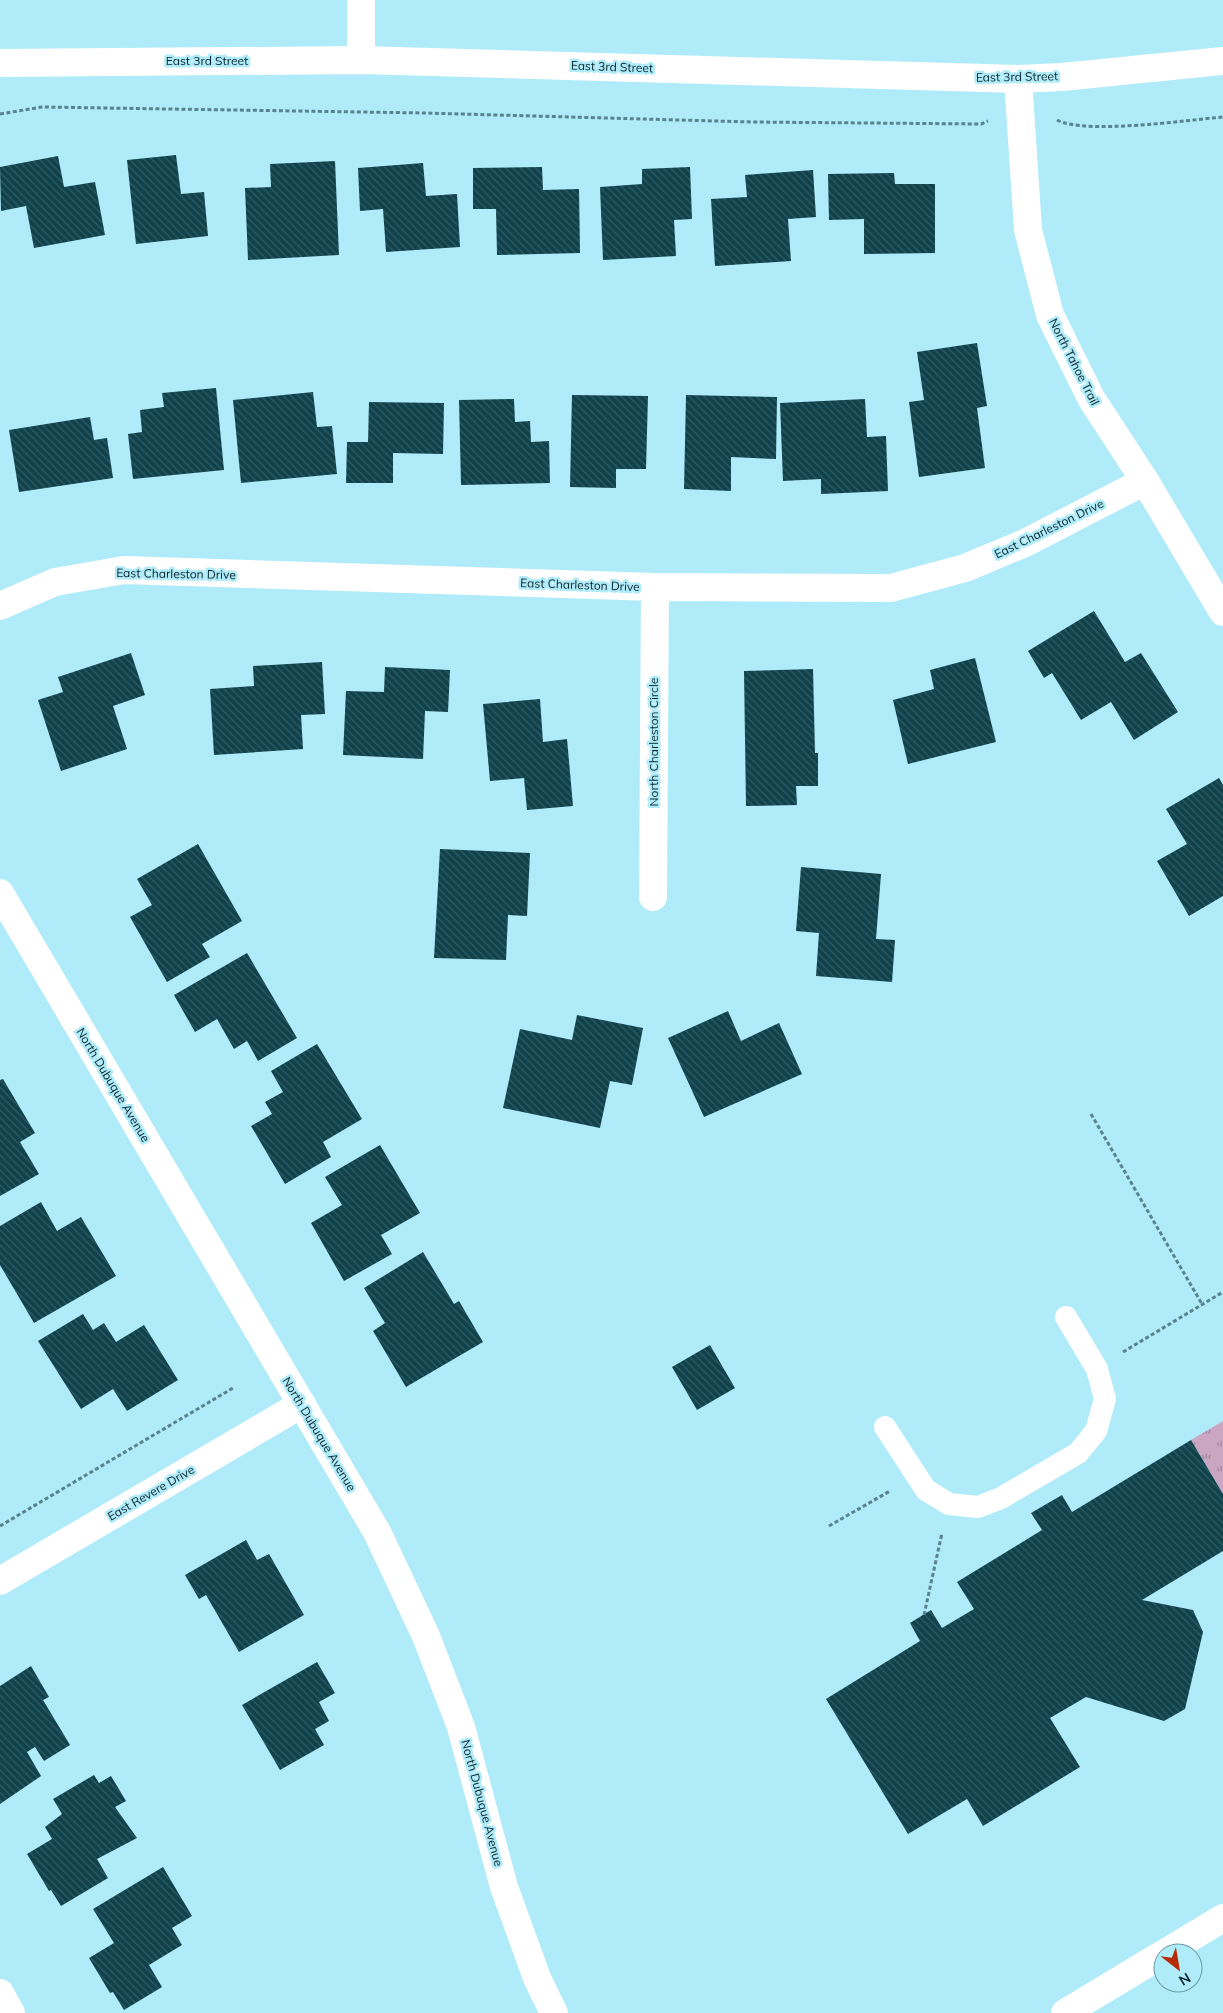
<svg xmlns="http://www.w3.org/2000/svg" width="1223" height="2013" font-family="Mulish,sans-serif">
	<defs>
		<pattern id="park-tufts" width="24" height="20" patternUnits="userSpaceOnUse" patternTransform="scale(1.25)"><rect width="24" height="20" fill="#caa6c2"/><path d="M3 7l-1-3M5 7V3M7 7l1-3M15 17l-1-3M17 17v-4M19 17l1-3" fill="none" stroke="#a2879e"/></pattern>
		<pattern id="building-back-hatch" width="6" height="6" patternUnits="userSpaceOnUse" patternTransform="scale(1.25)"><rect width="6" height="6" fill="#10424c"/><path d="M-1 5l2 2M0 0l6 6M5-1l2 2" fill="none" stroke="#315b63"/></pattern>
	</defs>
	<rect width="100%" height="100%" fill="#afebf9"/>
	<path fill="url(#park-tufts)" d="M 1223,1421 L 1223,1494 L 1191,1440 Z"/>
	<path fill="url(#building-back-hatch)" d="M 176,155 L 181,194 L 204,192 L 208,236 L 136,244 L 127,160 Z
		M 58,156 L 64,187 L 95,182 L 105,235 L 34,248 L 26,206 L 1,211 L 0,167 Z
		M 335,161 L 339,255 L 248,260 L 245,188 L 271,187 L 270,164 Z
		M 423,163 L 426,196 L 457,194 L 460,247 L 386,252 L 383,209 L 360,211 L 358,168 Z
		M 542,167 L 543,190 L 579,189 L 580,253 L 497,255 L 496,209 L 473,209 L 473,168 Z
		M 690,167 L 692,219 L 674,220 L 676,256 L 603,260 L 600,187 L 642,184 L 642,169 Z
		M 813,170 L 816,217 L 788,219 L 791,261 L 715,266 L 711,199 L 747,197 L 745,175 Z
		M 894,173 L 895,184 L 935,184 L 935,253 L 864,254 L 864,219 L 829,220 L 828,174 Z
		M 977,343 L 987,406 L 977,408 L 985,468 L 919,477 L 909,402 L 924,400 L 917,352 Z
		M 216,388 L 224,470 L 133,479 L 128,434 L 142,432 L 140,410 L 164,407 L 162,393 Z
		M 313,392 L 317,427 L 332,426 L 337,474 L 241,483 L 233,400 Z
		M 572,395 L 648,396 L 646,469 L 616,469 L 616,488 L 570,487 Z
		M 686,395 L 777,397 L 776,459 L 731,457 L 731,491 L 684,489 Z
		M 514,399 L 515,422 L 530,421 L 531,442 L 549,441 L 550,483 L 461,485 L 459,400 Z
		M 865,399 L 867,437 L 886,436 L 888,491 L 821,494 L 821,479 L 783,481 L 780,403 Z
		M 369,402 L 444,403 L 443,454 L 393,453 L 393,483 L 346,483 L 347,442 L 368,442 Z
		M 90,417 L 94,440 L 107,438 L 113,478 L 19,492 L 9,430 Z
		M 1094,611 L 1125,662 L 1141,653 L 1178,712 L 1134,740 L 1111,702 L 1081,720 L 1052,673 L 1044,678 L 1028,651 Z
		M 131,653 L 145,695 L 113,706 L 127,749 L 61,771 L 38,700 L 63,692 L 58,677 Z
		M 975,658 L 996,742 L 908,764 L 893,700 L 934,689 L 930,670 Z
		M 322,662 L 325,714 L 301,715 L 303,749 L 214,755 L 210,689 L 254,686 L 253,666 Z
		M 385,667 L 450,670 L 448,712 L 425,711 L 423,759 L 343,755 L 346,691 L 384,692 Z
		M 813,669 L 815,753 L 818,753 L 818,786 L 796,786 L 797,805 L 746,806 L 744,671 Z
		M 540,699 L 543,742 L 567,739 L 573,806 L 527,810 L 524,778 L 490,781 L 483,704 Z
		M 1219,778 L 1223,785 L 1223,896 L 1189,916 L 1157,861 L 1187,844 L 1166,809 Z
		M 198,844 L 242,921 L 202,944 L 210,957 L 167,982 L 130,917 L 152,905 L 137,879 Z
		M 440,849 L 530,853 L 527,916 L 508,915 L 506,960 L 434,958 Z
		M 801,867 L 881,874 L 876,939 L 895,940 L 892,982 L 816,976 L 819,933 L 796,931 Z
		M 247,953 L 297,1038 L 258,1061 L 247,1041 L 234,1049 L 217,1019 L 195,1032 L 174,995 Z
		M 728,1011 L 741,1041 L 779,1023 L 802,1074 L 704,1117 L 668,1038 Z
		M 577,1015 L 643,1028 L 632,1085 L 610,1081 L 600,1128 L 503,1108 L 520,1029 L 572,1040 Z
		M 317,1044 L 362,1119 L 323,1142 L 331,1157 L 285,1184 L 251,1126 L 272,1114 L 265,1102 L 283,1092 L 271,1071 Z
		M 3,1079 L 35,1133 L 20,1142 L 39,1174 L 0,1196 L 0,1080 Z
		M 380,1145 L 420,1213 L 381,1235 L 392,1254 L 344,1281 L 311,1223 L 342,1205 L 325,1177 Z
		M 41,1202 L 57,1231 L 81,1217 L 116,1276 L 34,1323 L 0,1265 L 0,1226 Z
		M 423,1252 L 454,1304 L 459,1301 L 483,1342 L 406,1387 L 373,1331 L 385,1323 L 364,1288 Z
		M 83,1314 L 93,1330 L 104,1323 L 116,1342 L 144,1325 L 178,1380 L 127,1411 L 113,1389 L 81,1409 L 38,1341 Z
		M 710,1345 L 735,1388 L 697,1410 L 672,1367 Z
		M 1191,1440 L 1223,1494 L 1223,1551 L 1142,1600 L 1193,1610 L 1203,1632 L 1185,1709 L 1164,1721 L 1086,1697 L 1050,1718 L 1080,1767 L 983,1826 L 967,1799 L 908,1834 L 826,1699 L 920,1641 L 910,1623 L 931,1610 L 942,1628 L 974,1609 L 957,1582 L 1042,1530 L 1031,1513 L 1062,1495 L 1072,1512 Z
		M 246,1540 L 257,1560 L 269,1554 L 304,1615 L 239,1652 L 206,1595 L 199,1599 L 185,1575 Z
		M 317,1662 L 335,1693 L 319,1702 L 329,1721 L 315,1729 L 324,1745 L 280,1770 L 242,1705 Z
		M 31,1666 L 49,1697 L 43,1700 L 70,1745 L 44,1761 L 35,1747 L 27,1752 L 41,1776 L 0,1804 L 0,1686 Z
		M 94,1775 L 99,1783 L 111,1776 L 126,1801 L 115,1807 L 137,1838 L 97,1859 L 108,1878 L 61,1906 L 51,1890 L 49,1891 L 27,1854 L 52,1839 L 45,1827 L 62,1814 L 53,1799 Z
		M 163,1867 L 192,1916 L 172,1928 L 182,1945 L 149,1965 L 162,1987 L 124,2010 L 113,1992 L 110,1993 L 89,1958 L 114,1943 L 93,1909 Z"/>
	<g fill="none" stroke-linecap="round" stroke-linejoin="round">
		<path stroke="#59838d" stroke-width="3" stroke-dasharray="4 2.5" stroke-linecap="butt" d="M 0,114 L 42,107 L 425,113 L 752,122 L 981,124 L 988,121
			M 1057,120 C 1085,135 1187,120 1223,117
			M 1091,1114 L 1202,1304
			M 1123,1352 L 1223,1292
			M 0,1526 L 233,1388
			M 829,1526 L 890,1491
			M 924,1615 L 942,1533"/>
		<path stroke="#fff" stroke-width="22" d="M 885,1427 L 926,1490 L 949,1504 L 978,1507 L 1001,1498 L 1078,1453 L 1096,1431 L 1105,1399 L 1097,1369 L 1066,1317"/>
		<path stroke="#fff" stroke-width="28" d="M 361,0 L 361,60
			M 0,606 L 55,582 L 124,570 L 655,587 L 891,588 L 965,568 L 1025,543 L 1145,481
			M 653,897 L 655,587
			M 0,1581 L 302,1404
			M 0,1993 L 11,2013"/>
		<path stroke="#fff" stroke-width="28" d="M 0,63 L 361,60 L 1018,79 L 1062,77 L 1223,61
			M 1018,79 L 1028,230 L 1050,315 L 1091,398 L 1145,481 L 1223,612
			M 0,893 L 377,1532 L 426,1636 L 461,1727 L 504,1887 L 537,1978 L 554,2013
			M 1165,1953 L 1223,1918
			M 1065,2013 L 1163,1954"/>
	</g>
	<g text-anchor="middle" stroke-width="5" stroke-linejoin="round" paint-order="stroke">
		<g font-size="12" fill="#0a2328" stroke="#afebf9">
			<text x="207" y="65">East 3rd Street</text>
			<text transform="translate(612 67) rotate(2)" y="4">East 3rd Street</text>
			<text transform="translate(1017 77) rotate(-1)" y="4">East 3rd Street</text>
			<text transform="translate(1074 362) rotate(63)" y="4">North Tahoe Trail</text>
			<text transform="translate(1049 529) rotate(-26)" y="4">East Charleston Drive</text>
			<text transform="translate(176 574) rotate(1)" y="4">East Charleston Drive</text>
			<text transform="translate(580 585) rotate(2)" y="4">East Charleston Drive</text>
			<text transform="translate(654 742) rotate(-90)" y="4">North Charleston Circle</text>
			<text transform="translate(113 1085) rotate(59)" y="4">North Dubuque Avenue</text>
			<text transform="translate(319 1434) rotate(59)" y="4">North Dubuque Avenue</text>
			<text transform="translate(151 1493) rotate(-30)" y="4">East Revere Drive</text>
			<text transform="translate(482 1803) rotate(75)" y="4">North Dubuque Avenue</text>
		</g>
	</g>
	<g transform="translate(1178 1968) rotate(149)"><circle r="24" fill="#afebf9" stroke="#6d9ba5"/>
	<path d="M0-4L9 19L0 12L-9 19Z" fill="#b62c08"/>
	<text y="-8" font-size="14" font-weight="bold" text-anchor="middle" fill="#0a2328">N</text>
	</g>
</svg>
